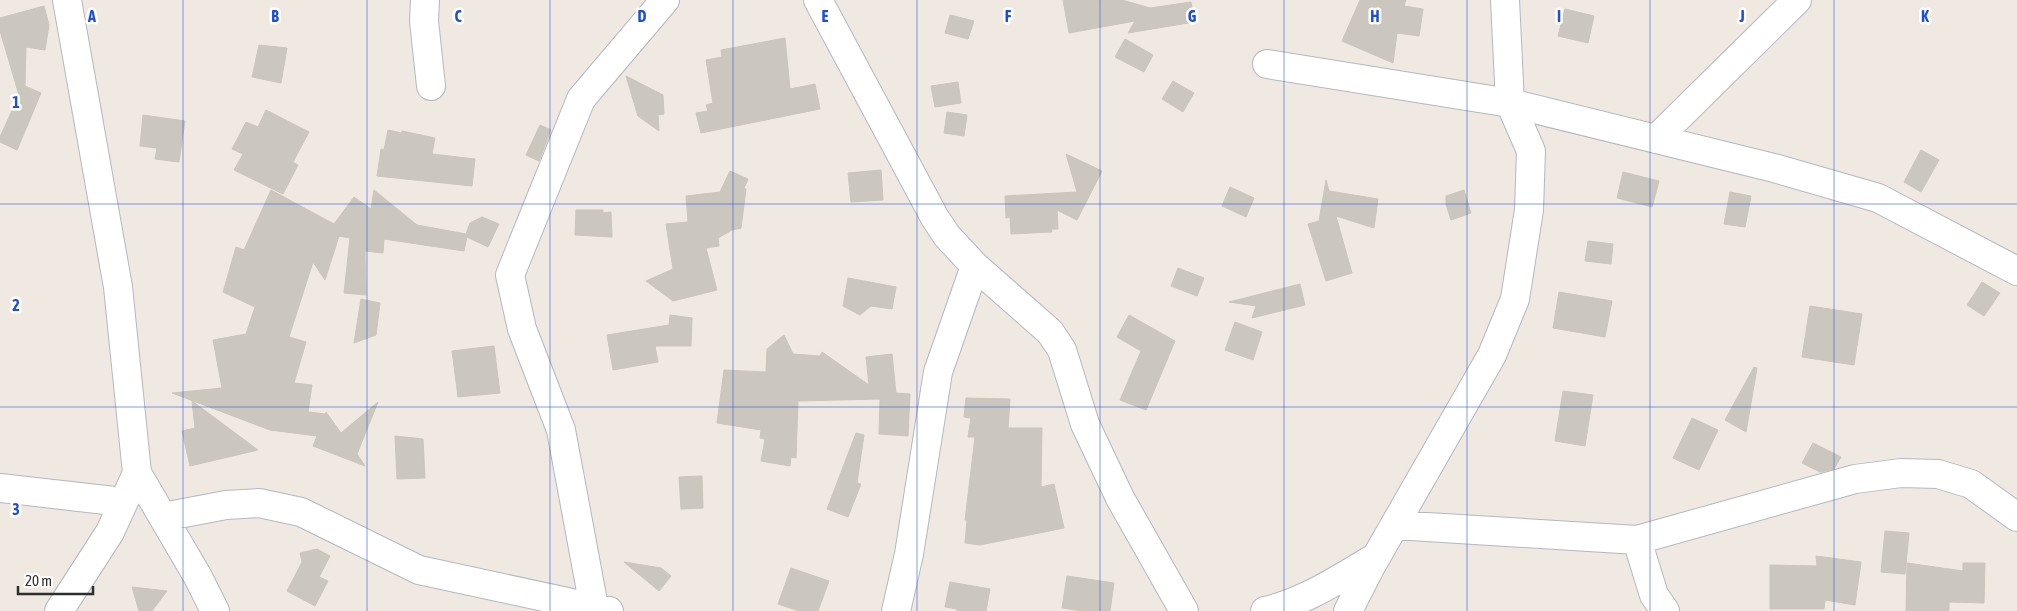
<svg xmlns="http://www.w3.org/2000/svg" width="2017" height="611" font-family="'Asap Condensed',sans-serif">
	<rect width="100%" height="100%" fill="#efe9e1"/>
	<path fill="#cbc7bf" stroke="#cbc5ba" d="M 1063,0 L 1122,0 L 1150,8 L 1191,2 L 1194,22 L 1128,33 L 1135,21 L 1069,33 Z
		M 1360,0 L 1406,0 L 1404,6 L 1423,9 L 1419,36 L 1397,33 L 1393,63 L 1342,41 Z
		M 44,6 L 49,25 L 45,50 L 26,47 L 25,86 L 41,93 L 17,150 L 0,142 L 0,137 L 19,95 L 0,31 L 0,18 Z
		M 1565,9 L 1594,16 L 1588,43 L 1558,36 Z
		M 950,15 L 974,21 L 968,39 L 945,33 Z
		M 785,38 L 790,89 L 815,84 L 820,109 L 701,133 L 696,113 L 708,111 L 706,105 L 713,103 L 706,60 L 722,57 L 721,50 Z
		M 1125,39 L 1153,55 L 1144,72 L 1115,57 Z
		M 259,45 L 287,48 L 281,83 L 252,77 Z
		M 626,76 L 663,95 L 664,114 L 658,115 L 659,131 L 638,116 Z
		M 1173,81 L 1194,93 L 1183,112 L 1162,99 Z
		M 958,82 L 961,103 L 935,107 L 931,86 Z
		M 266,110 L 309,132 L 293,162 L 298,165 L 283,194 L 234,170 L 243,154 L 232,149 L 246,122 L 258,127 Z
		M 947,112 L 967,115 L 964,136 L 944,133 Z
		M 143,115 L 185,121 L 179,162 L 155,159 L 157,148 L 140,146 Z
		M 540,125 L 551,130 L 539,161 L 526,155 Z
		M 388,130 L 402,133 L 402,131 L 435,138 L 432,154 L 475,159 L 472,186 L 377,176 L 381,149 L 384,150 Z
		M 1921,150 L 1939,160 L 1921,192 L 1904,182 Z
		M 1066,154 L 1102,171 L 1077,220 L 1057,210 L 1058,229 L 1051,229 L 1052,232 L 1011,234 L 1010,217 L 1006,218 L 1005,196 L 1077,192 Z
		M 881,170 L 883,200 L 851,202 L 848,173 Z
		M 730,171 L 748,179 L 744,188 L 746,189 L 741,228 L 732,230 L 718,238 L 719,246 L 706,248 L 717,290 L 673,301 L 646,281 L 673,269 L 666,224 L 688,222 L 686,196 L 720,192 Z
		M 1623,172 L 1659,181 L 1652,207 L 1617,198 Z
		M 1326,180 L 1329,191 L 1378,199 L 1374,228 L 1336,216 L 1352,273 L 1326,281 L 1308,224 L 1319,221 Z
		M 1230,187 L 1254,198 L 1246,217 L 1222,206 Z
		M 271,190 L 334,224 L 354,197 L 371,209 L 374,190 L 417,225 L 466,234 L 470,223 L 482,217 L 499,224 L 488,247 L 467,237 L 464,251 L 384,239 L 383,253 L 365,251 L 366,295 L 344,293 L 350,238 L 339,236 L 325,280 L 313,262 L 289,337 L 306,342 L 294,383 L 312,385 L 308,412 L 326,414 L 326,412 L 341,433 L 378,402 L 357,454 L 365,466 L 313,446 L 317,436 L 270,430 L 172,393 L 222,388 L 213,340 L 246,334 L 255,307 L 223,292 L 236,247 L 244,250 Z
		M 1464,190 L 1471,213 L 1451,220 L 1446,204 L 1446,196 Z
		M 1730,192 L 1751,196 L 1745,227 L 1724,224 Z
		M 576,210 L 603,210 L 603,213 L 611,212 L 612,237 L 575,235 Z
		M 1588,241 L 1613,244 L 1611,264 L 1585,261 Z
		M 1178,268 L 1204,278 L 1197,296 L 1171,286 Z
		M 848,278 L 896,287 L 892,309 L 871,306 L 860,315 L 843,306 Z
		M 1982,282 L 2000,293 L 1984,316 L 1967,305 Z
		M 1300,284 L 1305,305 L 1252,318 L 1256,306 L 1229,302 Z
		M 1559,292 L 1612,301 L 1605,337 L 1553,328 Z
		M 361,299 L 380,303 L 376,335 L 354,343 Z
		M 1810,306 L 1862,314 L 1854,365 L 1802,357 Z
		M 670,315 L 692,318 L 691,346 L 655,346 L 658,362 L 613,370 L 607,335 L 669,325 Z
		M 1129,315 L 1175,341 L 1146,410 L 1120,400 L 1141,351 L 1117,337 Z
		M 1235,322 L 1262,332 L 1253,360 L 1225,350 Z
		M 784,335 L 793,354 L 820,356 L 822,352 L 869,385 L 866,357 L 892,354 L 896,393 L 910,394 L 908,436 L 879,434 L 880,399 L 798,401 L 796,458 L 791,457 L 790,466 L 761,461 L 765,439 L 760,438 L 761,430 L 717,423 L 724,370 L 766,372 L 767,349 Z
		M 494,346 L 500,393 L 458,397 L 452,351 Z
		M 1754,367 L 1757,368 L 1746,432 L 1725,420 Z
		M 1563,391 L 1593,395 L 1585,446 L 1555,441 Z
		M 966,398 L 1010,399 L 1008,428 L 1042,428 L 1041,487 L 1054,484 L 1064,528 L 980,545 L 965,543 L 967,520 L 965,520 L 975,437 L 968,437 L 971,418 L 964,417 Z
		M 192,401 L 258,450 L 190,466 L 182,431 L 195,428 Z
		M 1692,418 L 1718,430 L 1699,470 L 1673,458 Z
		M 856,433 L 864,435 L 857,483 L 861,484 L 848,517 L 827,509 Z
		M 395,436 L 423,439 L 425,478 L 397,479 Z
		M 1813,443 L 1841,457 L 1834,469 L 1820,472 L 1802,463 Z
		M 702,476 L 703,508 L 681,509 L 679,477 Z
		M 1885,531 L 1909,533 L 1905,574 L 1881,572 Z
		M 317,549 L 330,556 L 319,577 L 328,581 L 315,606 L 287,591 L 302,562 L 300,553 Z
		M 1816,556 L 1861,562 L 1855,605 L 1825,600 L 1824,609 L 1770,609 L 1770,565 L 1817,566 Z
		M 624,562 L 661,568 L 671,576 L 659,591 Z
		M 1907,563 L 1963,571 L 1963,563 L 1985,563 L 1984,603 L 1949,602 L 1949,611 L 1906,611 Z
		M 791,568 L 829,581 L 818,611 L 799,611 L 778,604 Z
		M 1067,576 L 1114,583 L 1110,611 L 1082,611 L 1062,608 Z
		M 950,582 L 990,589 L 986,611 L 957,611 L 957,609 L 945,607 Z
		M 132,587 L 167,591 L 152,611 L 139,611 Z"/>
	<g fill="none" stroke-linecap="round" stroke-linejoin="round">
		<defs>
			<path id="minor" d="M 67,0 L 118,287 L 137,473 L 198,577 L 215,611
				M 425,0 L 424,21 L 431,86
				M 818,0 L 935,218 L 947,236 L 975,266 L 1050,332 L 1062,350 L 1085,424 L 1120,498 L 1184,611
				M 1267,64 L 1510,103 L 1774,168 L 1878,198 L 2017,271
				M 1656,139 L 1797,0
				M 0,488 L 123,502
				M 163,517 L 226,505 L 259,503 L 301,512 L 419,570 L 609,611
				M 1395,525 L 1637,540 L 1855,479 L 1901,473 L 1938,474 L 1971,484 L 2017,517
				M 1637,540 L 1654,595 L 1665,611
				M 594,607 L 561,430 L 522,329 L 510,275 L 581,99 L 665,0
				M 59,611 L 110,532 L 137,473
				M 896,611 L 909,554 L 938,372 L 975,266
				M 1265,611 C 1305,602 1342,577 1376,557
				M 1348,611 L 1371,566 L 1492,355 L 1515,299 L 1529,210 L 1531,151 L 1510,103 L 1505,0"/>
		</defs>
		<use href="#minor" stroke="#b4b7c1" stroke-width="30"/>
		<use href="#minor" stroke="#fff" stroke-width="28"/>
	</g>
	<path fill="none" stroke="#1d4ed8" stroke-width="1" stroke-opacity="0.55" d="M 183,0 L 183,611M 367,0 L 367,611M 550,0 L 550,611M 733,0 L 733,611M 917,0 L 917,611M 1100,0 L 1100,611M 1284,0 L 1284,611M 1467,0 L 1467,611M 1650,0 L 1650,611M 1834,0 L 1834,611M 0,204 L 2017,204M 0,407 L 2017,407"/>
	<g font-size="16" text-anchor="middle" font-weight="bold" fill="#1d4ed8" stroke="#fff" stroke-width="5" stroke-linejoin="round" paint-order="stroke">
		<text x="92" y="22">A</text>
		<text x="275" y="22">B</text>
		<text x="458" y="22">C</text>
		<text x="642" y="22">D</text>
		<text x="825" y="22">E</text>
		<text x="1008" y="22">F</text>
		<text x="1192" y="22">G</text>
		<text x="1375" y="22">H</text>
		<text x="1559" y="22">I</text>
		<text x="1742" y="22">J</text>
		<text x="1925" y="22">K</text>
		<text x="16" y="108">1</text>
		<text x="16" y="311">2</text>
		<text x="16" y="515">3</text>
	</g>
	<path d="M18 586v8h75v-8" fill="none" stroke="#2e2e2e" stroke-width="2.5"/>
	<text x="25" y="586" font-size="15" fill="#2e2e2e" stroke="#ffffff" stroke-width="4" paint-order="stroke">20 m</text>
</svg>
